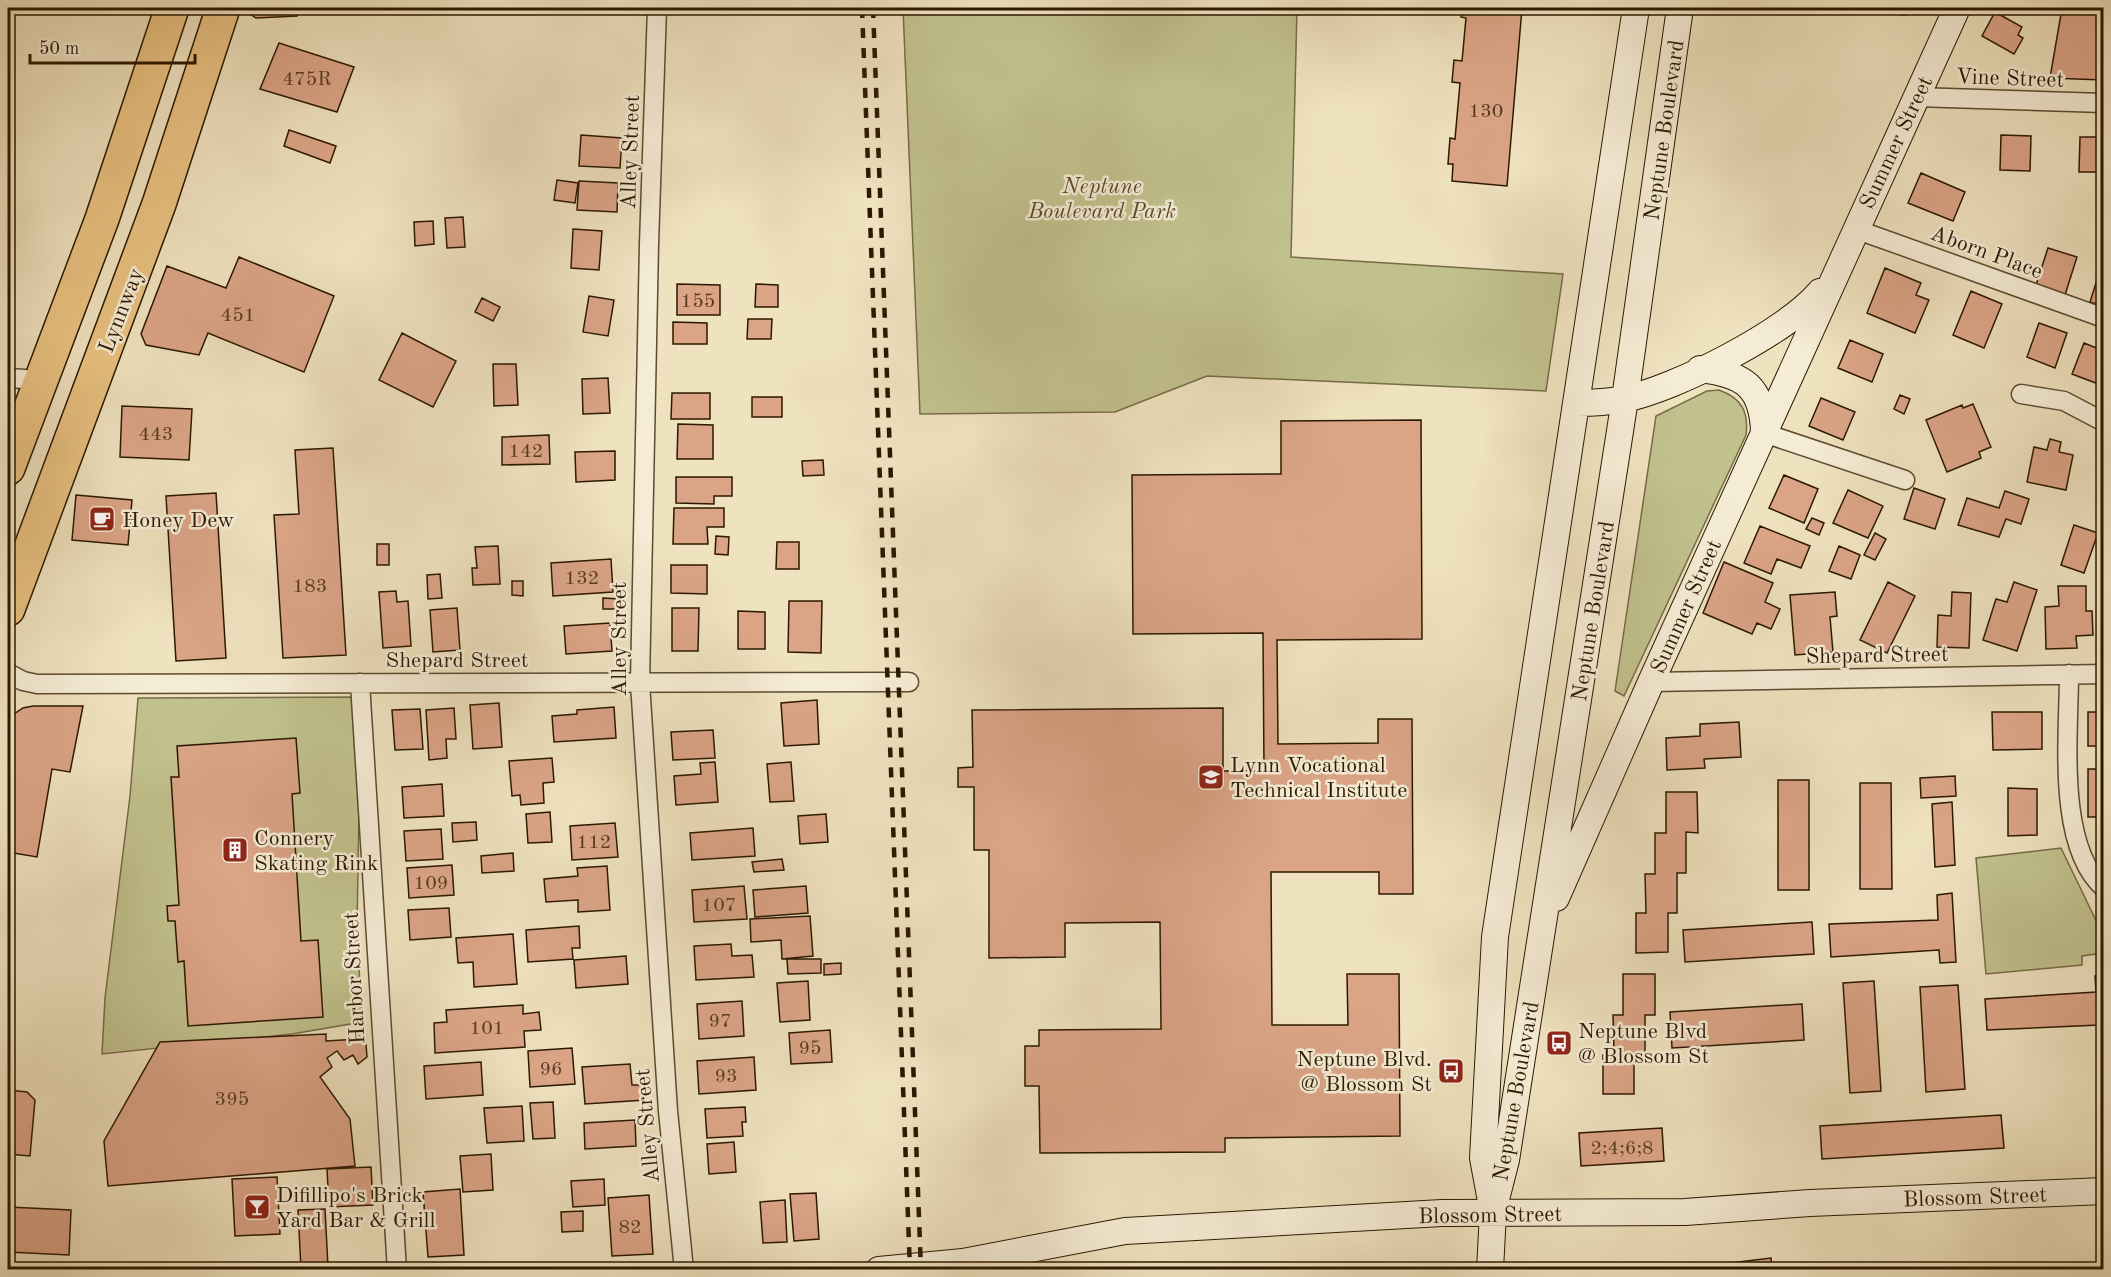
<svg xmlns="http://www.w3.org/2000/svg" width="2111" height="1277" font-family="'Old Standard TT',serif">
	<rect width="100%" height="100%" fill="#efe2bf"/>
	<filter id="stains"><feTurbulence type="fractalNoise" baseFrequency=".00333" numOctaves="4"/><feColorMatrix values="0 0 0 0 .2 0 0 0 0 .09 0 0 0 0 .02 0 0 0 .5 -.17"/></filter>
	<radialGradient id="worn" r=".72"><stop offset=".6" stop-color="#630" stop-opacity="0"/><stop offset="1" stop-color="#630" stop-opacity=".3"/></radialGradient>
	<path fill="#c1c18d" stroke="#766c46" stroke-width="1.5" d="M 903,8 L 1297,8 L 1291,257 L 1563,274 L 1546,391 L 1207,376 L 1115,412 L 920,414 Z
		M 1719,390 C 1741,398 1749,411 1746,435 L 1624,696 L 1615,691 L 1656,416 L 1707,391 Z
		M 361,697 L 357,929 L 362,1022 L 292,1034 L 102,1054 L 105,998 L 130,796 L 138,698 Z
		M 2061,848 L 2103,935 L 2103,953 L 2082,956 L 2082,965 L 1986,974 L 1976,858 Z"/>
	<path fill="#dba487" stroke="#2c1800" stroke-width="1.5" d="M 252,8 L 298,8 L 297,16 L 256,18 L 250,14 Z
		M 548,8 L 621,8 L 549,12 Z
		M 1462,8 L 1522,8 L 1507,186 L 1452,181 L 1453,164 L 1448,164 L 1450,138 L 1455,139 L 1460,83 L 1452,82 L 1454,60 L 1462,61 L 1466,18 L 1461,17 Z
		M 1827,8 L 1906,8 L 1905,15 Z
		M 2062,8 L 2104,8 L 2103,80 L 2050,78 Z
		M 1995,12 L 2022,27 L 2018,35 L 2023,38 L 2014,54 L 1982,36 Z
		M 279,43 L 354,67 L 337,112 L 260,89 Z
		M 289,130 L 336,146 L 330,163 L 284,146 Z
		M 581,135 L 622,138 L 620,168 L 579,166 Z
		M 2001,135 L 2031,136 L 2030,171 L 2000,170 Z
		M 2080,137 L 2104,137 L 2104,172 L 2079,172 Z
		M 1921,173 L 1965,192 L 1953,221 L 1908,203 Z
		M 557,180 L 578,183 L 575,203 L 554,200 Z
		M 579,181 L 618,183 L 617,212 L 577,210 Z
		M 463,217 L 465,247 L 447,248 L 445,218 Z
		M 433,221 L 434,244 L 415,246 L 414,222 Z
		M 573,229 L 602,231 L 599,270 L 571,268 Z
		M 2048,248 L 2077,257 L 2064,298 L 2035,288 Z
		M 239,257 L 334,296 L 304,372 L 208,333 L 199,355 L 146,345 L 141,334 L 167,266 L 226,288 Z
		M 2103,261 L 2104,261 L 2104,306 L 2090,302 Z
		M 1885,268 L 1921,283 L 1916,295 L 1929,300 L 1915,333 L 1867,313 Z
		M 677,284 L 720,285 L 720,315 L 677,315 Z
		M 756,284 L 778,285 L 778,307 L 755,307 Z
		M 1971,291 L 2002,304 L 1984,348 L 1953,335 Z
		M 589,296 L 614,300 L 608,336 L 583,332 Z
		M 482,298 L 500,307 L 493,321 L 475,312 Z
		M 748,319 L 772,319 L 771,339 L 747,339 Z
		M 673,322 L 707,323 L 707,344 L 673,344 Z
		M 2039,323 L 2067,333 L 2055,368 L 2027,357 Z
		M 402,333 L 456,361 L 433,407 L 379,380 Z
		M 1850,340 L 1883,354 L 1872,382 L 1838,368 Z
		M 2084,343 L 2104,351 L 2104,378 L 2101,385 L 2072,374 Z
		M 493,364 L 516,364 L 518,405 L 494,406 Z
		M 608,378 L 610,413 L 583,414 L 582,379 Z
		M 672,393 L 710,393 L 710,419 L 671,419 Z
		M 1900,395 L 1910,399 L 1904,414 L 1894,409 Z
		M 752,397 L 782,397 L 782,417 L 752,417 Z
		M 1821,398 L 1855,412 L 1843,440 L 1809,426 Z
		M 1973,404 L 1991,447 L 1979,452 L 1981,458 L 1947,472 L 1926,420 L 1962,405 L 1963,408 Z
		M 122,406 L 192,409 L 189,460 L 120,457 Z
		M 1421,420 L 1422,639 L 1277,640 L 1278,744 L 1378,743 L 1378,719 L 1412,719 L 1413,894 L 1379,894 L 1379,872 L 1271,872 L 1272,1025 L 1348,1025 L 1347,974 L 1399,974 L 1400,1136 L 1225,1138 L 1225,1152 L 1040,1153 L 1039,1086 L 1025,1086 L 1025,1046 L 1039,1046 L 1039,1030 L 1161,1029 L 1160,922 L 1065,923 L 1065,957 L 989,958 L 989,850 L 974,850 L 974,787 L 958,787 L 958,768 L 973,767 L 972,710 L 1223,708 L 1223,771 L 1264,771 L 1263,633 L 1133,634 L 1132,475 L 1281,474 L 1281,421 Z
		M 678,424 L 713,425 L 713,459 L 677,459 Z
		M 549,435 L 550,464 L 502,465 L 502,437 Z
		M 2050,439 L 2061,442 L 2059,452 L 2073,455 L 2066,490 L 2027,482 L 2034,447 L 2047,450 Z
		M 333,448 L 346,655 L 283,658 L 274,515 L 299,514 L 295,450 Z
		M 615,451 L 615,480 L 576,482 L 575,452 Z
		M 823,460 L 824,475 L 803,476 L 802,461 Z
		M 1784,475 L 1818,489 L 1804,523 L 1769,508 Z
		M 676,477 L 732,477 L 732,496 L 714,496 L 714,504 L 676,503 Z
		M 1914,488 L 1945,499 L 1935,529 L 1904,519 Z
		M 1848,490 L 1883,506 L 1868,538 L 1833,523 Z
		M 2005,491 L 2029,499 L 2021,524 L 2006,519 L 1999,537 L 1958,525 L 1967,498 L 1999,508 Z
		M 216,493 L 226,658 L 176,661 L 166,496 Z
		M 76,495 L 132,500 L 128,545 L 72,540 Z
		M 674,508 L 724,508 L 724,527 L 707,527 L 708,544 L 673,544 Z
		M 1812,518 L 1824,523 L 1819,535 L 1806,529 Z
		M 2074,525 L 2098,533 L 2084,573 L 2061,565 Z
		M 1760,526 L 1810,546 L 1801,568 L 1777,559 L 1771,574 L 1744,563 Z
		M 1875,533 L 1886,539 L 1875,560 L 1864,555 Z
		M 716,536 L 729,537 L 728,555 L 715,554 Z
		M 777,542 L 799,542 L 799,569 L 776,569 Z
		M 377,544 L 389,544 L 389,565 L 377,565 Z
		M 498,546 L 500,584 L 473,585 L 472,568 L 477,568 L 475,547 Z
		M 1839,546 L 1860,555 L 1851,579 L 1829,571 Z
		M 611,559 L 613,592 L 553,596 L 551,563 Z
		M 1724,562 L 1773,583 L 1765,602 L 1780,609 L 1771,629 L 1757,623 L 1752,634 L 1703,613 Z
		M 671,565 L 707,565 L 707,594 L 671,593 Z
		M 440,574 L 442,598 L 428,599 L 427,575 Z
		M 512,581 L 523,581 L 523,596 L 512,595 Z
		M 1888,582 L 1915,596 L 1887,653 L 1860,640 Z
		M 2014,582 L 2037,590 L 2017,651 L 1983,640 L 1996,599 L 2007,602 Z
		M 2058,586 L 2086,586 L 2086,611 L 2092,611 L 2093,635 L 2076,636 L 2077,648 L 2046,649 L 2045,607 L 2059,606 Z
		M 396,591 L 397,602 L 408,601 L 411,646 L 383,648 L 379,592 Z
		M 1835,592 L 1837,616 L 1830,617 L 1833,652 L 1795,655 L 1790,595 Z
		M 1952,592 L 1971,593 L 1969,648 L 1937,647 L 1938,615 L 1951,616 Z
		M 603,598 L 620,599 L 620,609 L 603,609 Z
		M 789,601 L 822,601 L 821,653 L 788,652 Z
		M 457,608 L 460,650 L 433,652 L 430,610 Z
		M 672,608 L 699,608 L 698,651 L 672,651 Z
		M 738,611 L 765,612 L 765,649 L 738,649 Z
		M 610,623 L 612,651 L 566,654 L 564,626 Z
		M 817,700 L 819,744 L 784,746 L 781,703 Z
		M 499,703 L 502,747 L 473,749 L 470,705 Z
		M 33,706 L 83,706 L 70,772 L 52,769 L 37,857 L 8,852 L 8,718 L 23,708 Z
		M 614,707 L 616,738 L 554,742 L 552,716 L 577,714 L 577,710 Z
		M 454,708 L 456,739 L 446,739 L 447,758 L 429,760 L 426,710 Z
		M 420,709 L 423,749 L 395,750 L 392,710 Z
		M 1992,712 L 2042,712 L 2042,749 L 1993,750 Z
		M 2088,712 L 2104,712 L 2104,746 L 2088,746 Z
		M 1739,722 L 1741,757 L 1704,759 L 1705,768 L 1667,770 L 1666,738 L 1700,736 L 1700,724 Z
		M 713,730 L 715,758 L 673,760 L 671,732 Z
		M 296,738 L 300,793 L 292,794 L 301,941 L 318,940 L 323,1017 L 188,1026 L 184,961 L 178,962 L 175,921 L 168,921 L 167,906 L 179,905 L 171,777 L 179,777 L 177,746 Z
		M 552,758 L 554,782 L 543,783 L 544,803 L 521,805 L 520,795 L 512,796 L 509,761 Z
		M 715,762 L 718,802 L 676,805 L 674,776 L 701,774 L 700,763 Z
		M 791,762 L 794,801 L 770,802 L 767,764 Z
		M 2088,769 L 2104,769 L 2104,817 L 2088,817 Z
		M 1955,776 L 1956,796 L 1921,798 L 1920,778 Z
		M 1778,780 L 1809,780 L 1809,890 L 1778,890 Z
		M 1860,783 L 1891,783 L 1892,889 L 1860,889 Z
		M 442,784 L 444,816 L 404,818 L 402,787 Z
		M 2008,788 L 2037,789 L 2037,835 L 2008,836 Z
		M 1666,792 L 1697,792 L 1698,833 L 1686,832 L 1686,873 L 1677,873 L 1677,913 L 1668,913 L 1668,952 L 1636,953 L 1636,913 L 1646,913 L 1645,874 L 1655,874 L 1655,833 L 1666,833 Z
		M 1952,802 L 1955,865 L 1935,867 L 1932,804 Z
		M 550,812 L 552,842 L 528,843 L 526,814 Z
		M 826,814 L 828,842 L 800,844 L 798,816 Z
		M 476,822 L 477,840 L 453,842 L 452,823 Z
		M 615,823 L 618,857 L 572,860 L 570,826 Z
		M 753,828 L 755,856 L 692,860 L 690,833 Z
		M 441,829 L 443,859 L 406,861 L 404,831 Z
		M 513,853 L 514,871 L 482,873 L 481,856 Z
		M 782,859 L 784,870 L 754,872 L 752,862 Z
		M 452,865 L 454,895 L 409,898 L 407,868 Z
		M 607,866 L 610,910 L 578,912 L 578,900 L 546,902 L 544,879 L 578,876 L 577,868 Z
		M 744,886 L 747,919 L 694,922 L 692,890 Z
		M 806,886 L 808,913 L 755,917 L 753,890 Z
		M 1952,893 L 1956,962 L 1940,963 L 1939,950 L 1831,957 L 1829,924 L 1938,920 L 1937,895 Z
		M 449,908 L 451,937 L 410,940 L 408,910 Z
		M 810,916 L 813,956 L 782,959 L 781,940 L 751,942 L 750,919 Z
		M 1812,922 L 1814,954 L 1685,962 L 1683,930 Z
		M 579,926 L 580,948 L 572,948 L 573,959 L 528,962 L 526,930 Z
		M 513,934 L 517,984 L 474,987 L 473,962 L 458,963 L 456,938 Z
		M 731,944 L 732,956 L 752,955 L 754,977 L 696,980 L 694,946 Z
		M 626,956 L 628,984 L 576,988 L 574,960 Z
		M 787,959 L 821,959 L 821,973 L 788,974 Z
		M 841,963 L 841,974 L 824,975 L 824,964 Z
		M 1623,974 L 1655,974 L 1655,1015 L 1645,1015 L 1645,1054 L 1634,1055 L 1634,1094 L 1603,1094 L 1603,1055 L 1614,1055 L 1613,1015 L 1623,1015 Z
		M 2104,975 L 2104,1006 L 2098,1006 L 2099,1025 L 1987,1030 L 1985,999 L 2096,992 L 2095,976 Z
		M 808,981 L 810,1020 L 780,1022 L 777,983 Z
		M 1874,981 L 1881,1091 L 1850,1093 L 1843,983 Z
		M 1958,985 L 1965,1089 L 1926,1092 L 1920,987 Z
		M 742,1001 L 744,1036 L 699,1039 L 697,1004 Z
		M 1802,1004 L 1804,1040 L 1672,1048 L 1670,1012 Z
		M 523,1005 L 523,1014 L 539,1012 L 541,1030 L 524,1031 L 525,1047 L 435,1053 L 434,1023 L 447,1022 L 446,1010 Z
		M 830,1030 L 832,1062 L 791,1064 L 789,1033 Z
		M 365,1031 L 367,1057 L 358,1064 L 353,1055 L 344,1060 L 337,1051 L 327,1058 L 332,1067 L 320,1077 L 350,1119 L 355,1166 L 108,1186 L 104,1141 L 160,1042 L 326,1034 L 326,1041 L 359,1039 L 358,1032 Z
		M 572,1048 L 575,1084 L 530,1087 L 528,1051 Z
		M 754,1057 L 756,1090 L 699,1094 L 697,1061 Z
		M 481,1062 L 483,1095 L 426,1099 L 424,1066 Z
		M 630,1064 L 632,1085 L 644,1085 L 645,1100 L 585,1104 L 582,1067 Z
		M 8,1090 L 27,1092 L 35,1100 L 30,1156 L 8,1154 Z
		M 553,1102 L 555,1138 L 533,1139 L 530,1103 Z
		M 522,1106 L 524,1141 L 487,1143 L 484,1108 Z
		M 745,1107 L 746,1122 L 742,1122 L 743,1136 L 707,1138 L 705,1109 Z
		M 2001,1115 L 2004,1148 L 1822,1159 L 1820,1126 Z
		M 635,1120 L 636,1146 L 585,1149 L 584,1123 Z
		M 1662,1128 L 1664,1161 L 1581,1166 L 1579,1133 Z
		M 734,1142 L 736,1172 L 709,1174 L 707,1144 Z
		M 491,1154 L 493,1190 L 463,1192 L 460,1156 Z
		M 371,1167 L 373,1205 L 329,1207 L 327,1169 Z
		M 277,1177 L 280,1234 L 235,1236 L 232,1179 Z
		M 604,1179 L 605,1205 L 573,1207 L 571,1181 Z
		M 460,1189 L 464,1255 L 428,1257 L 423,1192 Z
		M 816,1193 L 819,1239 L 794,1241 L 790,1194 Z
		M 649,1195 L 653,1254 L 612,1256 L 608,1198 Z
		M 785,1200 L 787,1242 L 763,1243 L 760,1202 Z
		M 8,1207 L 71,1210 L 69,1255 L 8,1252 Z
		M 325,1209 L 328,1267 L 301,1269 L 298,1210 Z
		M 583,1211 L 583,1231 L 562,1232 L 561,1212 Z
		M 1771,1258 L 1772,1270 L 1714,1270 L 1714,1265 Z"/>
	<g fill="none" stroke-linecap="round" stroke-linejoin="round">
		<defs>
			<path id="street" d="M 657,8 L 649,244 L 640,683 L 668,1111 L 684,1270
				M 1916,97 L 2104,103
				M 1855,229 L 2104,318
				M 8,378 L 41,380
				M 2021,394 L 2064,401 L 2104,422
				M 1764,433 L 1905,480
				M 8,673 L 23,681 L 37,684 L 909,682
				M 2069,674 C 2069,735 2056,846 2104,888
				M 1651,682 L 2104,674
				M 360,683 L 397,1270"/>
			<path id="secondary" d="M 1700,369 C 1744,374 1763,387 1764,433
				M 1578,403 C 1593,403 1608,402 1624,399 C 1675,389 1787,332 1820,292
				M 1556,898 L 1651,682 L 1957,8
				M 1495,1203 L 1506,1160 L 1625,399 L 1680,8
				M 879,1270 L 963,1262 L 1125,1231 L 1442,1213 L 1685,1212 L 1810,1203 L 2104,1191
				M 1490,1270 L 1493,1212 L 1483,1158 L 1495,937 L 1636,8"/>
			<path id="highway" d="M 8,468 L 102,219 L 172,8
				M 8,609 L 159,204 L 223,8"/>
		</defs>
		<use href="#street" stroke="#5d4a30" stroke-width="21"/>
		<use href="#secondary" stroke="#2c1800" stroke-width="28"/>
		<use href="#highway" stroke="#2c1800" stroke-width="36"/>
		<use href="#street" stroke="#f5ecd5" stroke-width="18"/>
		<use href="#secondary" stroke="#f5ecd5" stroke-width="26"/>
		<use href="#highway" stroke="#e8c180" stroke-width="33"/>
		<path stroke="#2c1800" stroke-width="4.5" stroke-dasharray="10 10" stroke-linecap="butt" d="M 862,8 L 910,1270
			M 873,8 L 921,1270"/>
	</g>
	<defs>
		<symbol id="cafe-square" viewBox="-11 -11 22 22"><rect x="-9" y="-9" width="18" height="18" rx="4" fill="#8f2418" stroke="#f5ecd5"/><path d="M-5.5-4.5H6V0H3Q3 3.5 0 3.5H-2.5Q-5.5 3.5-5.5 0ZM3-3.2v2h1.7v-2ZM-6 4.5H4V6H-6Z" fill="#fff"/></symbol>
		<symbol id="school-square" viewBox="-11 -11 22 22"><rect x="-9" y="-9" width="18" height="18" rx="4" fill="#8f2418" stroke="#f5ecd5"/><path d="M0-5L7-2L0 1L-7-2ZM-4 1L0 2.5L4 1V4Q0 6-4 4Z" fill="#fff"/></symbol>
		<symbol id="building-square" viewBox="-11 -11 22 22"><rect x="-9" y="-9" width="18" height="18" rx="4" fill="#8f2418" stroke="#f5ecd5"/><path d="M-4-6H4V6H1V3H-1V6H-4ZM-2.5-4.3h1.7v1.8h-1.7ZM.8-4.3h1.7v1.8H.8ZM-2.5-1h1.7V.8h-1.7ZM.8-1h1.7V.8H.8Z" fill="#fff"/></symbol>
		<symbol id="bus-square" viewBox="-11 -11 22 22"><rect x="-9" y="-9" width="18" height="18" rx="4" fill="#8f2418" stroke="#f5ecd5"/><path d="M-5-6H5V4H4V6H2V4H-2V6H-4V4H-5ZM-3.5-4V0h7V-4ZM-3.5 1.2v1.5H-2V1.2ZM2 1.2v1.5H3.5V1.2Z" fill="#fff"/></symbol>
		<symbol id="bar-square" viewBox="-11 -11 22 22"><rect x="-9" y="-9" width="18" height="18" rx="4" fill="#8f2418" stroke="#f5ecd5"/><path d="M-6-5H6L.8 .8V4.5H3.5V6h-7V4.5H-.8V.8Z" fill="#fff"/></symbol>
	</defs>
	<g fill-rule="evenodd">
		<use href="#cafe-square" x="87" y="504" width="30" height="30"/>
		<use href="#school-square" x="1196" y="762" width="30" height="30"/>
		<use href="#building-square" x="220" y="835" width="30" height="30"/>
		<use href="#bus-square" x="1544" y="1028" width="30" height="30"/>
		<use href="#bus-square" x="1436" y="1056" width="30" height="30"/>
		<use href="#bar-square" x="242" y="1192" width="30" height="30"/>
	</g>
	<g text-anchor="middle" stroke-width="5" stroke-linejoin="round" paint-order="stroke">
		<g font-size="20" fill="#583b22">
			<text x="307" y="85">475R</text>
			<text x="1486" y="117">130</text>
			<text x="698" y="307">155</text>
			<text x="238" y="321">451</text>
			<text x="156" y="440">443</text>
			<text x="526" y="457">142</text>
			<text x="582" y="584">132</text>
			<text x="310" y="592">183</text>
			<text x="594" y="848">112</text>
			<text x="431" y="889">109</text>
			<text x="719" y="911">107</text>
			<text x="720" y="1027">97</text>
			<text x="487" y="1034">101</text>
			<text x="810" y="1054">95</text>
			<text x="551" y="1075">96</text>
			<text x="726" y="1082">93</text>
			<text x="232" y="1105">395</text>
			<text x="1622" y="1154">2;4;6;8</text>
			<text x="630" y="1233">82</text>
		</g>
		<g font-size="22" fill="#2c1800" stroke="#f5ecd5">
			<text transform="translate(2010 77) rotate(2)" y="8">Vine Street</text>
			<text transform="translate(1663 130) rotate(-82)" y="8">Neptune Boulevard</text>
			<text transform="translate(1895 142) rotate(-65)" y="8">Summer Street</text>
			<text transform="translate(629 152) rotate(-88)" y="8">Alley Street</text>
			<text transform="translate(1987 251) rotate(20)" y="8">Aborn Place</text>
			<text transform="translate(120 310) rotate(-69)" y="8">Lynnway</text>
			<text transform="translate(1685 606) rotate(-66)" y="8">Summer Street</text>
			<text transform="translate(1592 611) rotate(-81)" y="8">Neptune Boulevard</text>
			<text transform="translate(618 639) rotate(-90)" y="8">Alley Street</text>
			<text transform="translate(1877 654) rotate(-1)" y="8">Shepard Street</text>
			<text x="457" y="667">Shepard Street</text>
			<text transform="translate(353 978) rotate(-93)" y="8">Harbor Street</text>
			<text transform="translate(1515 1091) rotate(-80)" y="8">Neptune Boulevard</text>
			<text transform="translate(646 1126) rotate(-95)" y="8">Alley Street</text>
			<text transform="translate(1975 1196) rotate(-2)" y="8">Blossom Street</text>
			<text transform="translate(1490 1214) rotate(-1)" y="8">Blossom Street</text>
		</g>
		<g font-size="22" font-style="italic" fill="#594b2a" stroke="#f5ecd5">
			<text x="1102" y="193">Neptune<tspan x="1102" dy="25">Boulevard Park</tspan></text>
		</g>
		<g font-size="22" fill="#2c1800" stroke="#f5ecd5" text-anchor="start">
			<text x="122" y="527">Honey Dew</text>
			<text x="1230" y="772">Lynn Vocational<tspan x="1230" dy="25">Technical Institute</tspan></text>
			<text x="254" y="845">Connery<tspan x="254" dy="25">Skating Rink</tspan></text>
			<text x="1578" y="1038">Neptune Blvd<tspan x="1578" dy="25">@ Blossom St</tspan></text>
			<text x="1432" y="1066" text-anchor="end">Neptune Blvd.<tspan x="1432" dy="25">@ Blossom St</tspan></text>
			<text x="276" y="1202">Difillipo's Brick<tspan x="276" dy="25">Yard Bar &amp; Grill</tspan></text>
		</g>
	</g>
	<rect width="2111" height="1277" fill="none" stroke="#efe2bf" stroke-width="30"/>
	<rect x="9" y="9" width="2093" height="1259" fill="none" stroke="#2c1800" stroke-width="3"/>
	<rect x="15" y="15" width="2081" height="1247" fill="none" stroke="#2c1800" stroke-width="1.5"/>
	<path d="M30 54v9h165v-9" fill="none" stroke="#2c1800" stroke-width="3"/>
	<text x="39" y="54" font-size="18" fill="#2c1800" stroke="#f5ecd5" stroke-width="4.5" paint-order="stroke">50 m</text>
	<rect width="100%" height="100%" filter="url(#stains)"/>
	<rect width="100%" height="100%" fill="url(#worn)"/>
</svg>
